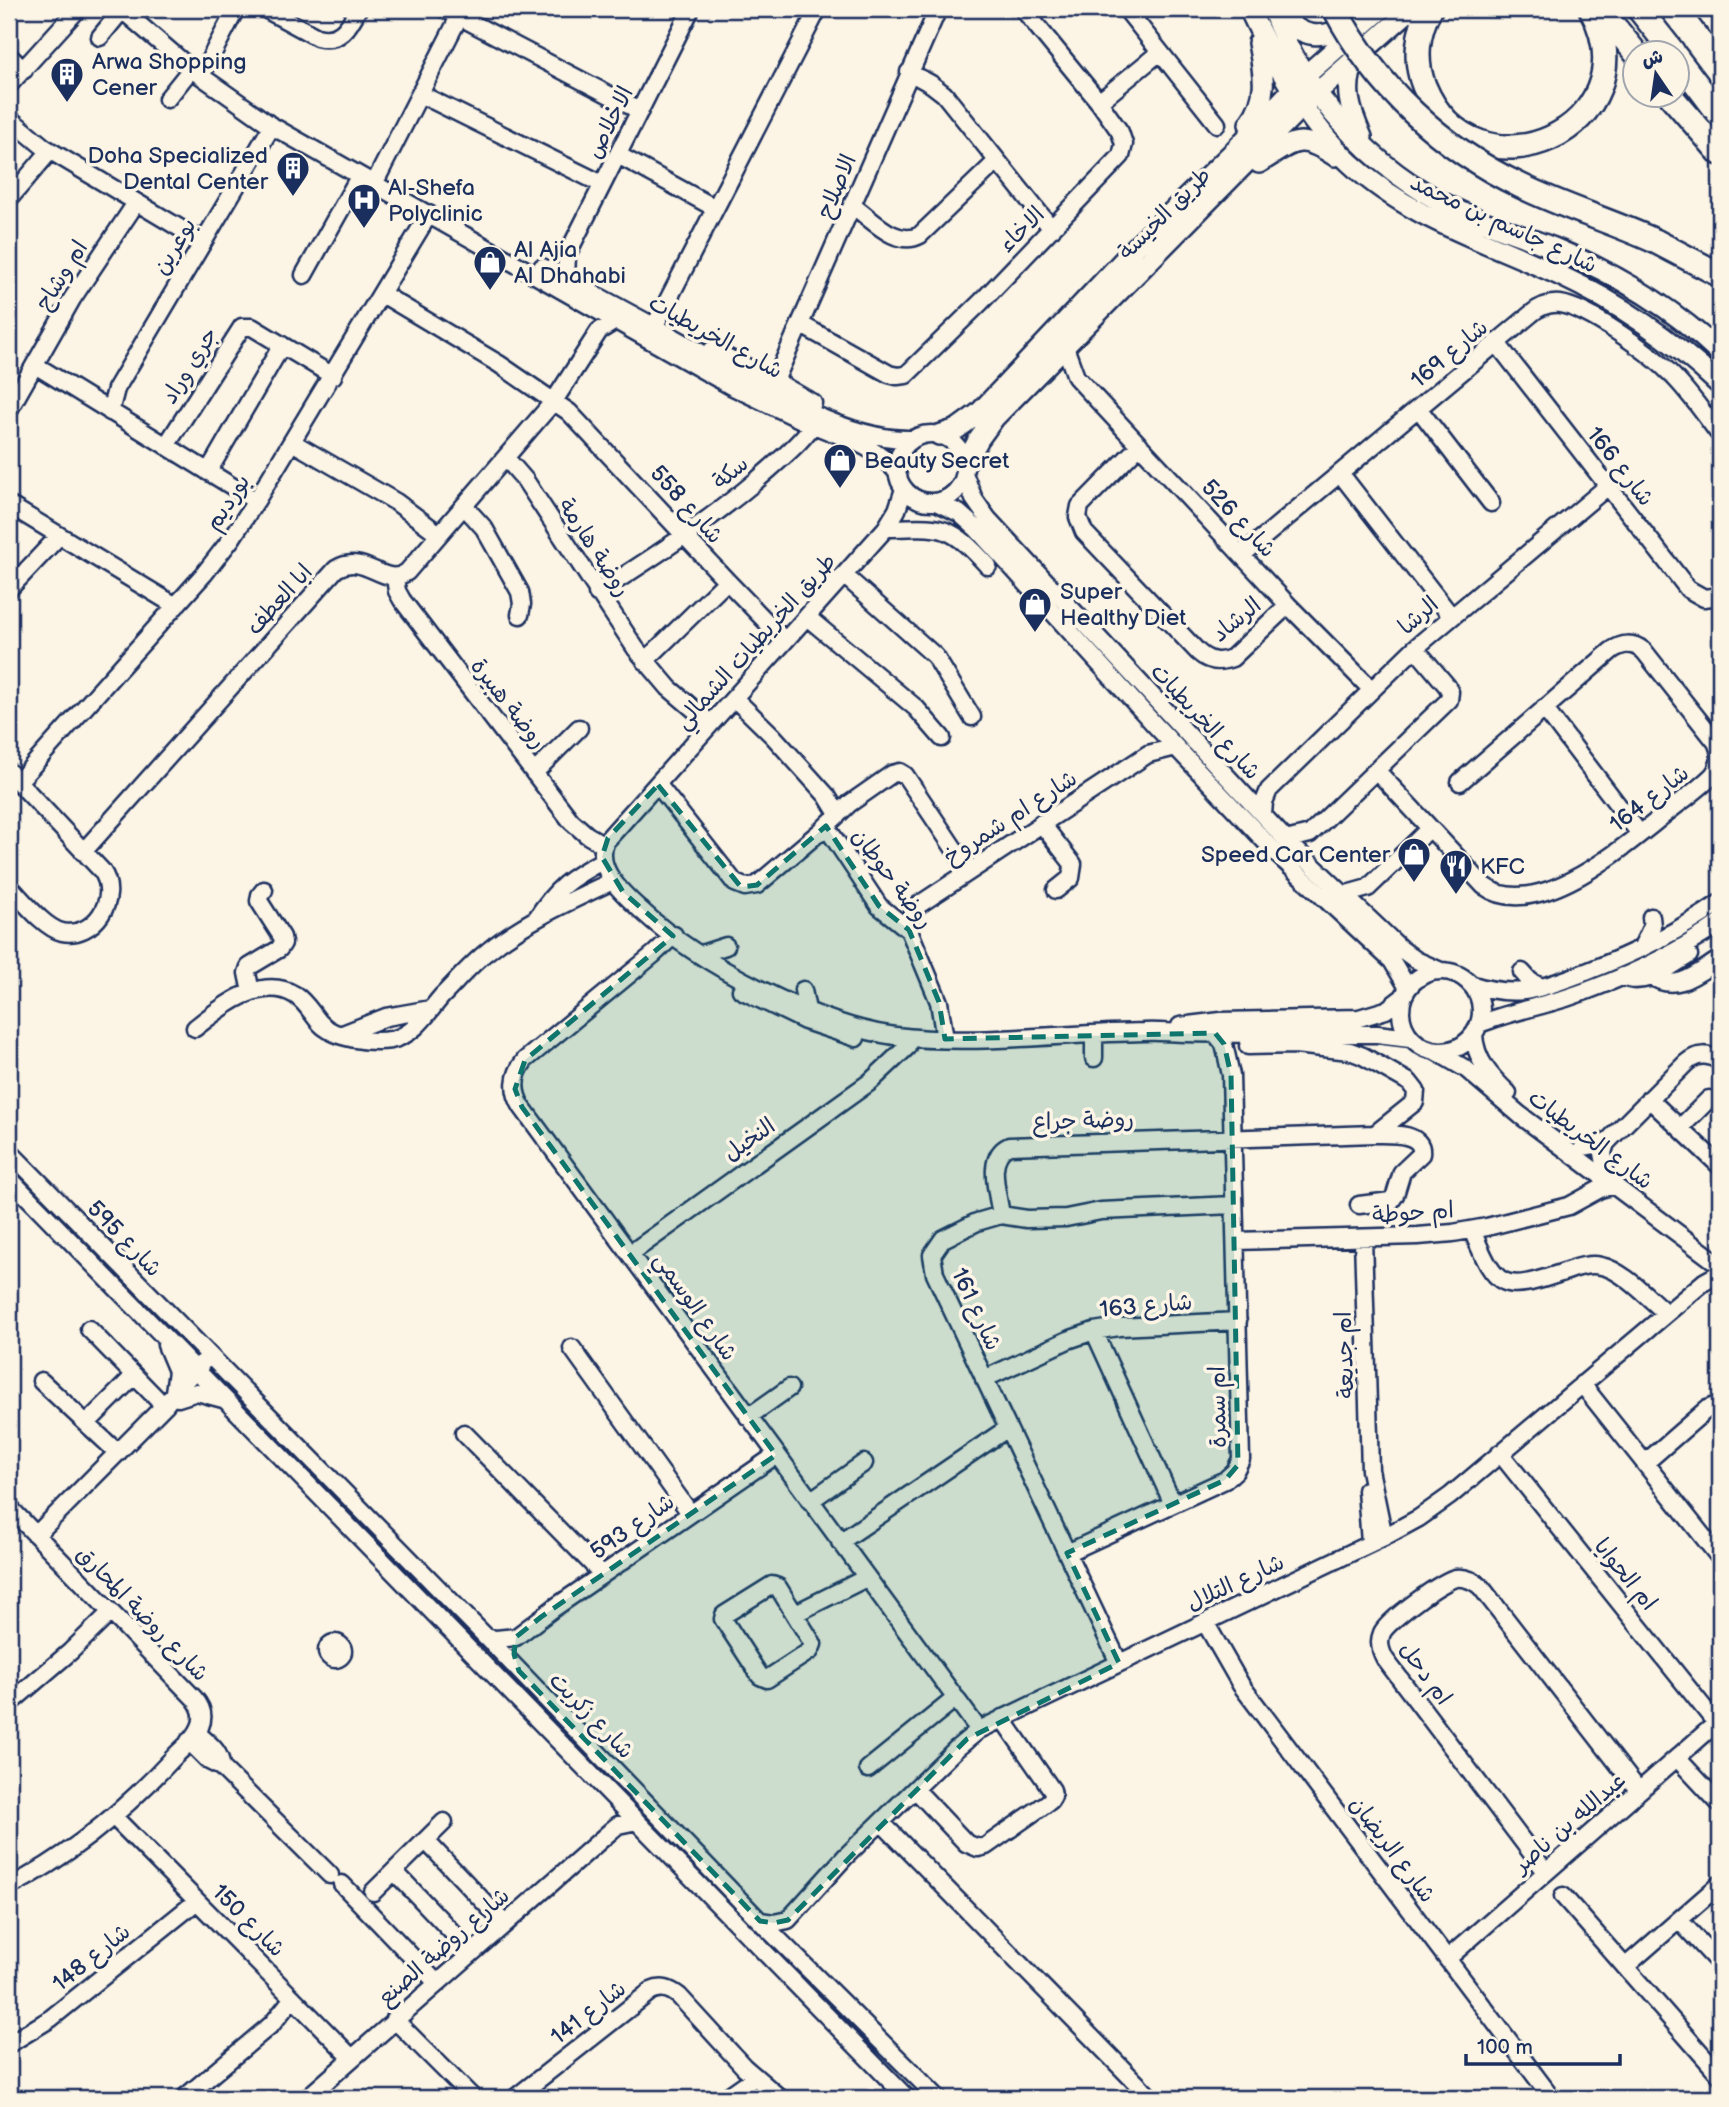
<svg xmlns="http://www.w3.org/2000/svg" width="1729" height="2107" font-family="'Balsamiq Sans','Playpen Sans Arabic',sans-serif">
	<rect width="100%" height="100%" fill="#fcf5e5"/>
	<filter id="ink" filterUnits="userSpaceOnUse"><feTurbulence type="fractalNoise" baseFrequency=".0143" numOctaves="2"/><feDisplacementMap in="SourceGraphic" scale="14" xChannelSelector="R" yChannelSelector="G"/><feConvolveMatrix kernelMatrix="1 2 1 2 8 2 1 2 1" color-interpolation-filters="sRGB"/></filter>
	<g filter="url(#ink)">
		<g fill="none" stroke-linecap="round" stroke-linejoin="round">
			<defs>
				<path id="minor" d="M 121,9 L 191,69 L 272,126 L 731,386 C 756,398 781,410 806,422 C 838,436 875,444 897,472
					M 265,9 L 317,37 C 340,43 349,27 358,9
					M 445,9 L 640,111
					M 1126,9 L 1217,124
					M 100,37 L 122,10
					M 9,56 L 24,70
					M 909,72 L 931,84 L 944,94 L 1052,229
					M 201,76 L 236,9
					M 9,85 L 78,9
					M 420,94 L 602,184
					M 167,99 L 191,69
					M 1099,102 L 1160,52
					M 9,118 L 44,147 L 203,242
					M 618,155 L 715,208
					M 374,184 L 463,9
					M 9,199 L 50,151
					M 853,206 C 872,219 896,248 920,235 L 997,161
					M 542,267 C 593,293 643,320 693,348 C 751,382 844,442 913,439
					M 304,275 L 359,177
					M 566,279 L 567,255 L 691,9
					M 382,294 L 499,364 L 569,412 L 727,581 L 785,641
					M 800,324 L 889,374 L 897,376 L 906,375 L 981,302 L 1121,156 L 1124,144 L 1120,132 L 1099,102 L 1023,9
					M 650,335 L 818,9
					M 1496,342 L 1688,589 L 1704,598 L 1720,596
					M 1065,347 L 1076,377 L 1288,605 L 1371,689
					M 712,350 L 775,381 L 813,403
					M 35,365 L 256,501
					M 775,381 L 938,9
					M 1418,408 L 1491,503
					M 9,410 L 72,299 L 136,203
					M 110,412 L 116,389 L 272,126
					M897 468a34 34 0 1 1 68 0a34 34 0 1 1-68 0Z
					M 292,442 L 396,502 L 439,534
					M 1140,445 L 1080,506 L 1078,517 L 1084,532 L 1198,652 C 1209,662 1219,663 1232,658 L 1288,605
					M 166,446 L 242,327 L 252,327 L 333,376
					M 506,458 L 525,480 L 636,649 L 669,688 L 710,723
					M 208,472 L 282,345
					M 1340,473 L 1451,616
					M 965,476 L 974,499 L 988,519 L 1286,840 L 1401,949 L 1416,960 L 1441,971
					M 904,489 L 897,510 L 886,528 L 606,841 C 593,868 623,894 642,911 C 699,964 818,1026 895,1036 C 974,1046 1064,1033 1144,1032 C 1158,1031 1172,1033 1186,1033 C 1250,1034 1314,1034 1377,1034 L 1410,1038
					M 936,502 L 959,513 L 977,529 L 1155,725 L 1279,856 L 1392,961 L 1408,988
					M 9,505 L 176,606
					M 464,506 L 484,528 L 520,592 L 522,604 L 520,615
					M 886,528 C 942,527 948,522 988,566
					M 1242,555 L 1531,314 C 1539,307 1549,303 1560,304 C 1588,308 1649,352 1669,372 C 1689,391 1704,414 1720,435
					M 845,576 L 935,656 L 972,717
					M 395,577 L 397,591 L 402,600 L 571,821 L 587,835 L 604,845
					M 9,589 L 59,536
					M 597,593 C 652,558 706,523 756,481 C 776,463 797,447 813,425
					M 807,617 L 916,708 L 942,738
					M 645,661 L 727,581
					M 734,698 L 773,736 L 827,796 L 838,814
					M 1544,708 L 1640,834
					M 1376,770 L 1484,886 C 1535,923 1621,849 1659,819 C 1677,804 1697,791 1713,775 C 1721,764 1722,753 1716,742 L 1644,651 C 1633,642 1622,643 1611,651 L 1460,782
					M 9,772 L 102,871 C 121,899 93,939 62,932 C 44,928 22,899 9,886
					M 534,773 L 579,728
					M 18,782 L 204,574 L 232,538 L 256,501 L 429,214
					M 658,785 L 735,883 L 745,887 L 757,885 L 822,830 L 849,804 L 892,774 L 900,772 L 905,775 L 969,871
					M 1263,815 L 1264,802 L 1269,790 L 1415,648 L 1608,486
					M 1041,823 L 1073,864 L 1071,878 L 1056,890
					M 826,826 L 879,906 L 909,930 L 939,1002 L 945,1039
					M 1286,840 L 1310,834 L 1449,700 L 1450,692 L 1447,686 L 1415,648
					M 83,852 L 336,569 C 366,551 383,589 407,572 L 554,401 L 599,331 L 617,320
					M 1343,895 L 1368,888 L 1429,829
					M 536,919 C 556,888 570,878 602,861
					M 906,926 L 917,906 L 1148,754 L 1176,747
					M 674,935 L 654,954 L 525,1060 C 513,1075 512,1091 522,1107 L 979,1730
					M 1641,949 L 1652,926 L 1651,917
					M 701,954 L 726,946
					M1401 1011a40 40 0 1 1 80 0a40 40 0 1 1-80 0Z
					M 1522,972 L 1530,981 L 1541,987
					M 1622,976 C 1644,989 1670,966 1689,955
					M 1651,976 C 1676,994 1699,972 1720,959
					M 1470,984 C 1488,990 1505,993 1524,991 C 1545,988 1566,979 1586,972 C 1633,954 1678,932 1720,903
					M 741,990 L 805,1021 L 856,1038
					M 803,990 L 807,1010
					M 251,992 L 247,973 L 249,967 L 279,949 L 283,943 L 282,937 L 259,901 L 260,895 L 264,890
					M 1479,1024 C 1507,1013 1537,1007 1566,998 C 1620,980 1674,956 1720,923
					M 1180,1026 L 1221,1021 L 1359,1018 L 1386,1010 L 1403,997
					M 195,1028 C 220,1008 261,974 295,995 C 306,1002 312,1014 320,1023 C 335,1039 370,1043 391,1040 C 415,1035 427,1013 442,996 C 457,981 471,964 488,951 C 523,922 572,900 613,881
					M 1094,1034 L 1094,1058
					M 1474,1034 C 1475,1060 1491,1077 1508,1093
					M 340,1035 L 386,1017 L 431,1009
					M 1248,1046 L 1295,1045 L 1350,1051 L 1363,1056 L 1409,1082 L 1416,1091 L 1415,1102 L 1375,1134
					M 1435,1051 L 1466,1069 L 1520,1115 L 1720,1265
					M 1649,1099 L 1720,1166
					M 1680,1128 L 1709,1099
					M 1583,1147 L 1606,1143
					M 9,1151 L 500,1651 L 760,1921 L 938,2098
					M 1605,1164 L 1603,1153 L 1606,1143 L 1686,1063 C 1697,1053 1709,1053 1720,1062
					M 9,1178 L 907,2098
					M 1001,1215 C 998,1193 985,1157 1009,1146 L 1375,1134 C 1391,1134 1424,1132 1421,1154 L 1402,1172 L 1395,1195 L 1391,1201 L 1359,1205
					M 1472,1230 C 1497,1290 1502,1293 1564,1272 C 1576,1268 1588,1263 1601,1266 C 1623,1270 1649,1299 1666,1313
					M 1363,1238 L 1370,1470 L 1384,1537
					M 1236,1241 L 1418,1236 L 1453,1233 L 1487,1227 L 1569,1206 L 1600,1189 L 1615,1185
					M 631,1253 L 870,1082 L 907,1047
					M 89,1329 L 164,1406
					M 1094,1331 L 1173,1504
					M 166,1345 L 177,1371 L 174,1392
					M 572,1348 L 690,1513
					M 984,1379 L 1068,1340 L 1094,1331 L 1119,1327 L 1238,1321
					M 41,1381 L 118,1453
					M 1582,1384 L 1720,1558
					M 178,1398 L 197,1392 L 223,1399
					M 748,1417 L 789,1388
					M 87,1423 L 134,1376
					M 464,1433 L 602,1574
					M 1500,1453 L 1716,1723
					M 1645,1463 L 1707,1409 L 1720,1404
					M 1366,1490 L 1370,1543
					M 810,1501 L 864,1463
					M 9,1507 L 194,1698 C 201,1706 205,1716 200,1727 C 196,1738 184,1747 176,1755 C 128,1807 72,1855 9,1887
					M 36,1535 L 166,1404 L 177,1389 L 202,1363
					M 840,1542 L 1008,1428
					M 1067,1553 L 1225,1480 L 1235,1471 L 1241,1459 L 1231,1075 L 1224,1044 L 1215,1033
					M 772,1585 L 778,1587 L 813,1644 L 810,1651 L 767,1679 L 760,1676 L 723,1619 L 724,1615 Z
					M 796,1613 L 866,1578
					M 1205,1622 L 1241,1685 L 1552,2098
					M 485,1637 L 496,1639 L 516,1637 L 554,1608 L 776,1455
					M327 1651a8 8 0 1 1 16 0a8 8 0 1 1-16 0Z
					M 1119,1663 L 935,1274 L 932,1255 L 943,1239 L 977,1222 L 1001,1215 L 1027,1219 L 1066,1218 L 1101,1211 L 1233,1205
					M 9,1704 L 70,1652 L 111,1612
					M 197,1733 C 208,1743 221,1751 221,1767
					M 189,1741 L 209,1761 L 221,1767 L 330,1875
					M 1677,1758 L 1720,1804
					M 868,1769 L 956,1698
					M 915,1789 L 966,1843 L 978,1848 L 986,1846 L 1050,1801 L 1053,1796 L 1052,1790 L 1002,1718
					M 113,1816 L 351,2057
					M 881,1822 L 1151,2098
					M 426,1841 L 504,1923
					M 394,1871 L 471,1952
					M 1546,1872 L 1385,1659 C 1380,1650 1378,1642 1382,1633 C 1387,1621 1443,1580 1456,1578 C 1466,1577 1474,1581 1481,1587 L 1639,1791
					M 342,1884 L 436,1982
					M 373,1892 L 444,1822
					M 1563,1896 L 1720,2075
					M 1679,1920 L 1720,1964
					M 760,1921 L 774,1923 L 788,1920 L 845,1857 L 956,1749 L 979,1730 L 1384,1537 L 1419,1518 L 1450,1496 L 1704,1282 L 1720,1273
					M 1447,1959 L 1720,1720
					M 1625,1967 L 1720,1884
					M 394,2019 L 473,2098
					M 9,2044 L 50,2019 L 197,1901
					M 184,2098 L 272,2024 L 293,1998
					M 307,2098 L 612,1830 L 618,1825 L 637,1821
					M 515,2098 L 651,1991 C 662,1986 670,1989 679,1996 L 744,2067 L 780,2098
					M 725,2098 L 755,2077"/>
				<path id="major" d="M 1249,9 C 1274,62 1307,123 1350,163 C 1410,219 1487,241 1559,275 C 1619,303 1673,340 1720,385
					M 1272,9 C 1304,95 1372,169 1455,209 C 1487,225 1521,235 1554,248 C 1615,273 1673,308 1720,353
					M 1277,9 C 1302,42 1321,39 1357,24
					M 1356,59 C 1342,87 1350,110 1362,137
					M 1249,124 C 1269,97 1264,74 1258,43
					M 1259,163 C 1293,143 1297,131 1335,156
					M 939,435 L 957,429 L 979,413 L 1136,247 L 1234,151 L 1306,75 L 1381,9
					M 965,464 L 979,439 L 995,417 L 1303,105 L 1411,9"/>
				<path id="highway" d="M 1430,9 C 1417,32 1414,61 1424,86 C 1475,209 1655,127 1591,9
					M 1600,9 L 1635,52
					M 1639,9 L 1673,52
					M 1707,9 L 1720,26
					M 1676,57 L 1720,115
					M 1669,94 L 1720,153
					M 1655,241 L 1720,275"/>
			</defs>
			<use href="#minor" stroke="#1b2f5e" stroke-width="21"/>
			<use href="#major" stroke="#1b2f5e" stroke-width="24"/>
			<use href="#highway" stroke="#1b2f5e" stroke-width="28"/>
			<use href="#minor" stroke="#fcf5e5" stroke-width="16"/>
			<use href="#major" stroke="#fcf5e5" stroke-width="19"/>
			<use href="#highway" stroke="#fcf5e5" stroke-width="23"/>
			<defs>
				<path id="highway-bridge" d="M 1335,9 C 1376,87 1441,148 1521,186 C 1564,207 1611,221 1655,241"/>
			</defs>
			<use href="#highway-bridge" stroke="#1b2f5e" stroke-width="28" stroke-linecap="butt"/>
			<use href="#highway-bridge" stroke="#fcf5e5" stroke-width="23"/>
		</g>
	</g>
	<path fill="#0f766e" fill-opacity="0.2" stroke="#0f766e" stroke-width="5" stroke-dasharray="14 9" stroke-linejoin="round" d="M 658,785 L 741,887 L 757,885 L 826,826 L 879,906 L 909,930 L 939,1002 L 945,1039 L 1215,1033 L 1224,1044 L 1231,1075 L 1238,1465 L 1225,1480 L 1067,1553 L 1119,1663 L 967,1739 L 788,1920 L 774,1923 L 760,1921 L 519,1671 L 514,1654 L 516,1637 L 541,1617 L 776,1455 L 522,1107 L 515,1089 L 525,1060 L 673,936 L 623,892 L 602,857 L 608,838 Z"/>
	<defs>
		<symbol id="building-pin" viewBox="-11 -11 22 30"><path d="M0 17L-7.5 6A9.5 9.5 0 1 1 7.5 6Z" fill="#1b2f5e" stroke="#fcf5e5"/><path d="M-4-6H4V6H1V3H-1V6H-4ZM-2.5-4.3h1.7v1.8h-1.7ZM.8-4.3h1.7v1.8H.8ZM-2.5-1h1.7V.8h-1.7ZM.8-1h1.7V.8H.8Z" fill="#fff"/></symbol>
		<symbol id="hospital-pin" viewBox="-11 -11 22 30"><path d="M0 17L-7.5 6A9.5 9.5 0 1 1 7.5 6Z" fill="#1b2f5e" stroke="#fcf5e5"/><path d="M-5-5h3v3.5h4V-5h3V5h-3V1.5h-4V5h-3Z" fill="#fff"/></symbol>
		<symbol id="shop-pin" viewBox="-11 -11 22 30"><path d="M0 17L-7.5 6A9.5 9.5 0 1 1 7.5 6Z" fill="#1b2f5e" stroke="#fcf5e5"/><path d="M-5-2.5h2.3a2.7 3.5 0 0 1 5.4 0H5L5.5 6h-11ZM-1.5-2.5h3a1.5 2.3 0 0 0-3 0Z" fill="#fff"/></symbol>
		<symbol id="restaurant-pin" viewBox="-11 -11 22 30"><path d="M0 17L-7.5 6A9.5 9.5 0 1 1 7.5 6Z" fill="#1b2f5e" stroke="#fcf5e5"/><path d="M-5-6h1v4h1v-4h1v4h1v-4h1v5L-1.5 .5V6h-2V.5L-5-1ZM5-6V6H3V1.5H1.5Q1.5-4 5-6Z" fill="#fff"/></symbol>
	</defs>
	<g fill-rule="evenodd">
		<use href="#building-pin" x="48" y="55" width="38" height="52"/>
		<use href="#building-pin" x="274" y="149" width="38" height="52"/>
		<use href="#hospital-pin" x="345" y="181" width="38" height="52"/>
		<use href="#shop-pin" x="471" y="243" width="38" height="52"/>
		<use href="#shop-pin" x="821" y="441" width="38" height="52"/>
		<use href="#shop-pin" x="1016" y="585" width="38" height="52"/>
		<use href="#shop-pin" x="1395" y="835" width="38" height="52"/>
		<use href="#restaurant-pin" x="1437" y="847" width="38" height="52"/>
	</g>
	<g text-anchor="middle" stroke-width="7" stroke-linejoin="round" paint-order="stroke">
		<g font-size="23" fill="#1b2f5e" stroke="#fcf5e5" text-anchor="start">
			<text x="92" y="69">Arwa Shopping<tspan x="92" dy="26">Cener</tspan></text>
			<text x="268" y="163" text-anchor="end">Doha Specialized<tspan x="268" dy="26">Dental Center</tspan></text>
			<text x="388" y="195">Al-Shefa<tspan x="388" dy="26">Polyclinic</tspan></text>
			<text x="514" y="257">Al Ajia<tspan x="514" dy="26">Al Dhahabi</tspan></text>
			<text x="864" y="468">Beauty Secret</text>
			<text x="1060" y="599">Super<tspan x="1060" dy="26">Healthy Diet</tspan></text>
			<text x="1390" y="862" text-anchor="end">Speed Car Center</text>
			<text x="1480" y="874">KFC</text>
		</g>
		<g font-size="23" fill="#1b2f5e" stroke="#fcf5e5">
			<text transform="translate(609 122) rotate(-63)" y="8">الاخلاص</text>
			<text transform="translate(836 186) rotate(-67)" y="8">الاصلاح</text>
			<text transform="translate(1164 213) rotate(-45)" y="8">طريق الخيسة</text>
			<text transform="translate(1504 223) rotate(25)" y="8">شارع جاسم بن محمد</text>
			<text transform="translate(1021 229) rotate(-45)" y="8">الاخاء</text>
			<text transform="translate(174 246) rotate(-59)" y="8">بوعرين</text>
			<text transform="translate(61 275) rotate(-58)" y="8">ام وشاح</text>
			<text transform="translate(716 336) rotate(29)" y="8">شارع الخريطيات</text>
			<text transform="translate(1449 353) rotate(-40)" y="8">شارع 169</text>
			<text transform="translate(189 365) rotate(-58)" y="8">جري وراد</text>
			<text transform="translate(1621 466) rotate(52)" y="8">شارع 166</text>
			<text transform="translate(730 472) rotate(-39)" y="8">سكة</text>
			<text transform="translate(227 502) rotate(-57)" y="8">بورديم</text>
			<text transform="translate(687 504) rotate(48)" y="8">شارع 558</text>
			<text transform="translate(1239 518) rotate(47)" y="8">شارع 526</text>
			<text transform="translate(595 547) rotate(57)" y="8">روضة هارمة</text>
			<text transform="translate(279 599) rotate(-48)" y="8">ابا العطف</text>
			<text transform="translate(1418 615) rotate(-41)" y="8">الرشا</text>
			<text transform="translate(1236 619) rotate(-39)" y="8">الرشاد</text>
			<text transform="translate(755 641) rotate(-48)" y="8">طريق الخريطيات الشمالي</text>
			<text transform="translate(509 703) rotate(52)" y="8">روضة هبيرة</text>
			<text transform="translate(1206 721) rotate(47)" y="8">شارع الخريطيات</text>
			<text transform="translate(1649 798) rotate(-38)" y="8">شارع 164</text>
			<text transform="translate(1010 817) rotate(-33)" y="8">شارع ام شمروخ</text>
			<text transform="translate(893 878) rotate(53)" y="8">روضة حوطان</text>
			<text transform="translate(1083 1120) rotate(-2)" y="8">روضة جراع</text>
			<text transform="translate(749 1139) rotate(-35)" y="8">النخيل</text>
			<text transform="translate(1591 1139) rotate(37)" y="8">شارع الخريطيات</text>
			<text transform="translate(1413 1212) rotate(-4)" y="8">ام حوطة</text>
			<text transform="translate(125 1238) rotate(46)" y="8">شارع 595</text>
			<text transform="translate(1146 1305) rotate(-5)" y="8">شارع 163</text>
			<text transform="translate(696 1306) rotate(55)" y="8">شارع الوسمي</text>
			<text transform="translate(977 1309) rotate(65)" y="8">شارع 161</text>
			<text transform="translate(1344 1355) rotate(-92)" y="8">ام جديعة</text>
			<text transform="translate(1217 1407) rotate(-91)" y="8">ام سمرة</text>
			<text transform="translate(632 1526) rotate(-35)" y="8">شارع 593</text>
			<text transform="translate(1626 1574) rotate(51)" y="8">ام الحوايا</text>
			<text transform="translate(1235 1582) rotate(-25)" y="8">شارع التلال</text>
			<text transform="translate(143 1613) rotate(46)" y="8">شارع روضة المحارق</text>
			<text transform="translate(1426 1673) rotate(54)" y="8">ام دحل</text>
			<text transform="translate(592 1715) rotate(46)" y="8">شارع زكريت</text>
			<text transform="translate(1569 1822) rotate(-41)" y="8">عبدالله بن ناصر</text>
			<text transform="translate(1393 1849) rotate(53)" y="8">شارع الريضان</text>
			<text transform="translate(249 1920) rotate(45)" y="8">شارع 150</text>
			<text transform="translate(443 1946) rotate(-41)" y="8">شارع روضة الصنع</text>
			<text transform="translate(91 1957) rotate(-39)" y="8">شارع 148</text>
			<text transform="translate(588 2012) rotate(-38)" y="8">شارع 141</text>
		</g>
	</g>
	<rect width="1729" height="2107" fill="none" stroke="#fcf5e5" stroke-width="35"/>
	<rect x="18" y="18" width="1694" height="2072" fill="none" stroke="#1b2f5e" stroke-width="2.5" filter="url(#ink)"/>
	<g transform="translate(1656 74) rotate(347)"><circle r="33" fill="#fcf5e5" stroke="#a2a6af" stroke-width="2"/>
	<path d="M0-5L12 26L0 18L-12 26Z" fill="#1b2f5e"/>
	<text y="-10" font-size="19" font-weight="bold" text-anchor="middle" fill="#1b2f5e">ش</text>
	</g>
	<path d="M1466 2054v10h154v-10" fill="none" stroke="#1b2f5e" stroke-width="3.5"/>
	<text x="1477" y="2054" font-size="21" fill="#1b2f5e" stroke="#fcf5e5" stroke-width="5" paint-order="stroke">100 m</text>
</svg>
